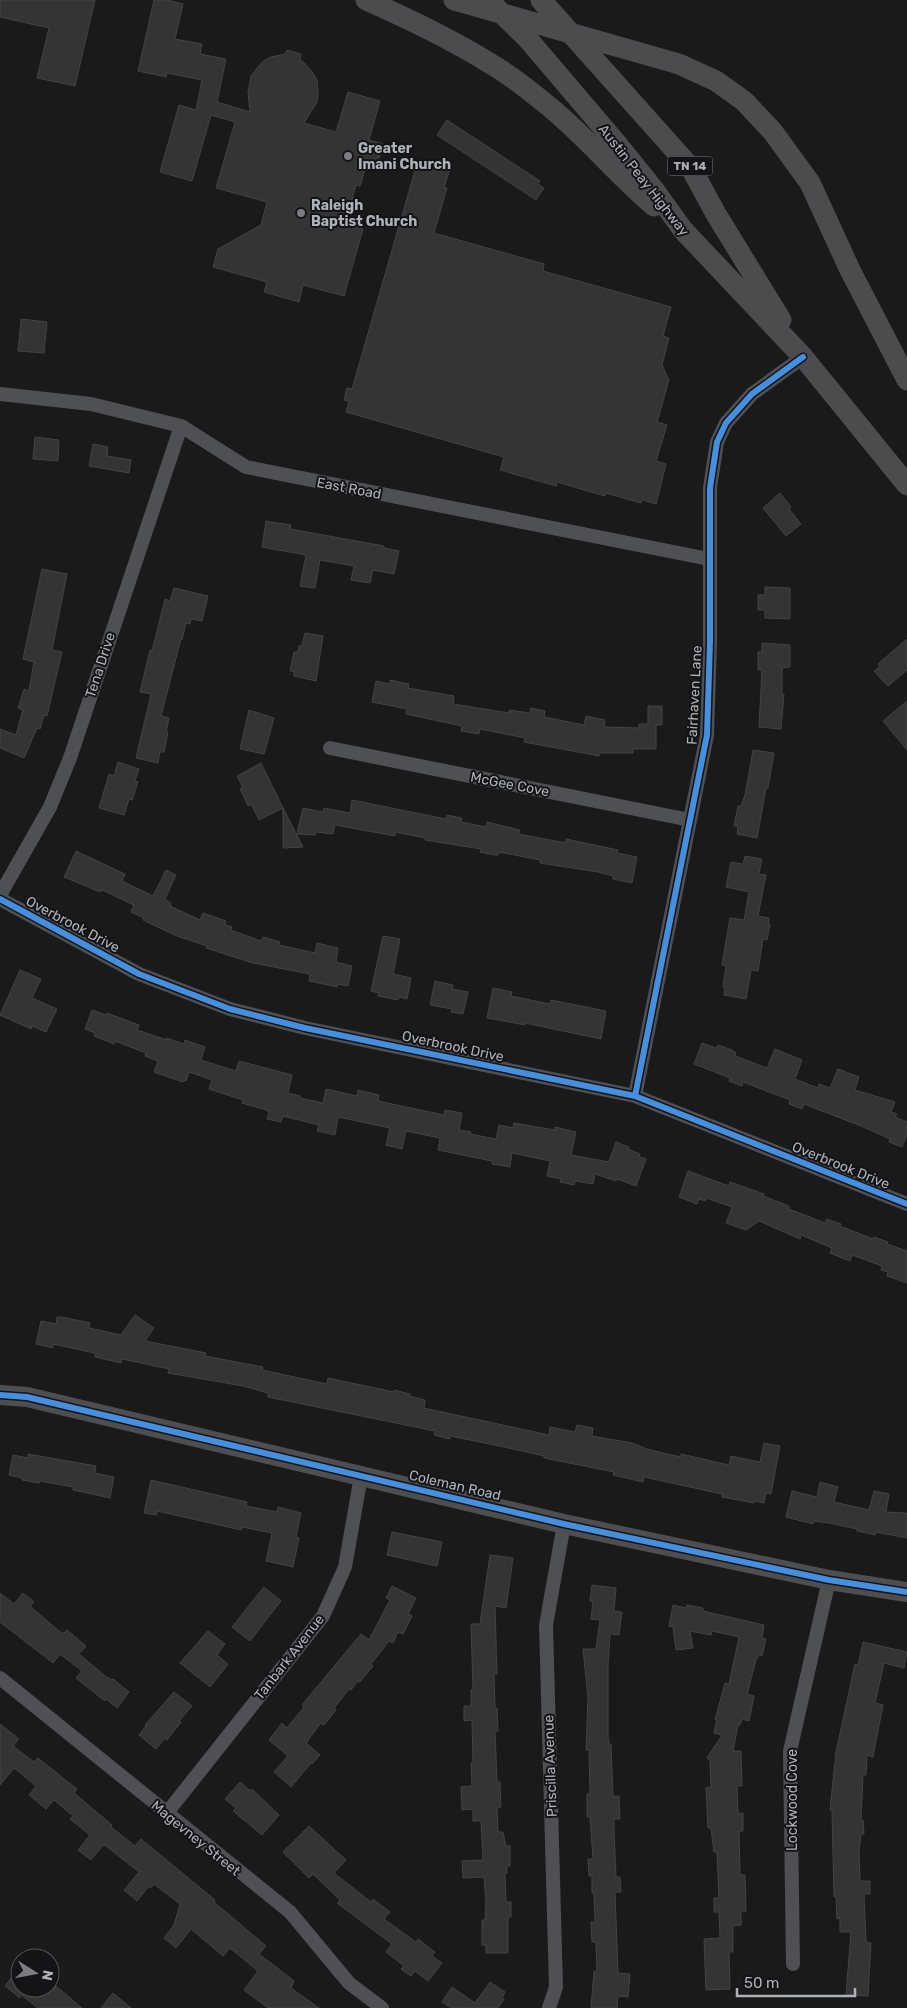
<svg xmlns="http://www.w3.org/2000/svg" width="907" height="2008" font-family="Rubik,sans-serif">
	<rect width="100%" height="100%" fill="#1a1a1a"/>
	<path fill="#343435" stroke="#434346" d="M 0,0 L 95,0 L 75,86 L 37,78 L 49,28 L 0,17 Z
		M 154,0 L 167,0 L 183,4 L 175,39 L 202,44 L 200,54 L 226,59 L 217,102 L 250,112 L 248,92 L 251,76 L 262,62 L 271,57 L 285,54 L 287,50 L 301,54 L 300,59 L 311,70 L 317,80 L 318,91 L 317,102 L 304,123 L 336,132 L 348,92 L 380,101 L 369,140 L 383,144 L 376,169 L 366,166 L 360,186 L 356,185 L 345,225 L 363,229 L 344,296 L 303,285 L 299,302 L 264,292 L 267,282 L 213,267 L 218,249 L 261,225 L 267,202 L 216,188 L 235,122 L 211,115 L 192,181 L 160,172 L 179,105 L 196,110 L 202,80 L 167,73 L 166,77 L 138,71 Z
		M 447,120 L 540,181 L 538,184 L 544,188 L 536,200 L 437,135 Z
		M 418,160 L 450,169 L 444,187 L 447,188 L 434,233 L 544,264 L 543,271 L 671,307 L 663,336 L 669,338 L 662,365 L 669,380 L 657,422 L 667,425 L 656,461 L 666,464 L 656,504 L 642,500 L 641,503 L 606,493 L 605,496 L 557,482 L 556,486 L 500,470 L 504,457 L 346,412 L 349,401 L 344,400 L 347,388 L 352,389 Z
		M 21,319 L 47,322 L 44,353 L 18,351 Z
		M 35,437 L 59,440 L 58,461 L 33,459 Z
		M 93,444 L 108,447 L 107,456 L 131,460 L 129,473 L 89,466 Z
		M 780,493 L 791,507 L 789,509 L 801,524 L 786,536 L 763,508 Z
		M 266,521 L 291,525 L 290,529 L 384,546 L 384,548 L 399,551 L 394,574 L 373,570 L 370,583 L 351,580 L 354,566 L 320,560 L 315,588 L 300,586 L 306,555 L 262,547 Z
		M 42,569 L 67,574 L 52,650 L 62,652 L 47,716 L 44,715 L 40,729 L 37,728 L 24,758 L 0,748 L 0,729 L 16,735 L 23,710 L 18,708 L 24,689 L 29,691 L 34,662 L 23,659 Z
		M 765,587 L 790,588 L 790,619 L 765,618 L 765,610 L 758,610 L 758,595 L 765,595 Z
		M 174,588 L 208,596 L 202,621 L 191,619 L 190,624 L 186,623 L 182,640 L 181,639 L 161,716 L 169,718 L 166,732 L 168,732 L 164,752 L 160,752 L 158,763 L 136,758 L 151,694 L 140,692 L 150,650 L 152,651 L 165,599 L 170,601 Z
		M 305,633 L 323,636 L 316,681 L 294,676 L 294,671 L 290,671 L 294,652 L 298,652 L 299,646 L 302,646 Z
		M 907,639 L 907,670 L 888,686 L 874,671 L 880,666 L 878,664 Z
		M 762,643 L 790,645 L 790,667 L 782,668 L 782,694 L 784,694 L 781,729 L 759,727 L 762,670 L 758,670 L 758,652 L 762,652 Z
		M 390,680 L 409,684 L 408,688 L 454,696 L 453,704 L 509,713 L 509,710 L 530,713 L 531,708 L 545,711 L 544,717 L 584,725 L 586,716 L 605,720 L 604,727 L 639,728 L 639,724 L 648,724 L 648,706 L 662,706 L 662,725 L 656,725 L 656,749 L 633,749 L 633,753 L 599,753 L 599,756 L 524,742 L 525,738 L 480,729 L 479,734 L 461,731 L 462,726 L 406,714 L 407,709 L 372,702 L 376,681 L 390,684 Z
		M 907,701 L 907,750 L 883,721 Z
		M 249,710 L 274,718 L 264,754 L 240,749 Z
		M 753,750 L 774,753 L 768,788 L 766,788 L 757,838 L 737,834 L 738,826 L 734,826 L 738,806 L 741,806 L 745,795 Z
		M 118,762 L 139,769 L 135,781 L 138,782 L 132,800 L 129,799 L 124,815 L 99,808 L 109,774 L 114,776 Z
		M 261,763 L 283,808 L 259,820 L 251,804 L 248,806 L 244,797 L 240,789 L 243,788 L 237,776 Z
		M 352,800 L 446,819 L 447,815 L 462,818 L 461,822 L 486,827 L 487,822 L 520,830 L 519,834 L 566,843 L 566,839 L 618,850 L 617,853 L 637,857 L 632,883 L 613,879 L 613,876 L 598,872 L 540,863 L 540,860 L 499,852 L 498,855 L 494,855 L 480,852 L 481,849 L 425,840 L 425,838 L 395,832 L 395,836 L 335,825 L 333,834 L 316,832 L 315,835 L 297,834 L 303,808 L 323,812 L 324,808 L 350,813 Z
		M 283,808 L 303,847 L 283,848 Z
		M 76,851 L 125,874 L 122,881 L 153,896 L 166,870 L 176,875 L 165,899 L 171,903 L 170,906 L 200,920 L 203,913 L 226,921 L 225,925 L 232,927 L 231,930 L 261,941 L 263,937 L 280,942 L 279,945 L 315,953 L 317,943 L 338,948 L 336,962 L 352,966 L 348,986 L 337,984 L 337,987 L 309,981 L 310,974 L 253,963 L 206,948 L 207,946 L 177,936 L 143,920 L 144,918 L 131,912 L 134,905 L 102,890 L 100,892 L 64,877 Z
		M 745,856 L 762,859 L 759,874 L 766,875 L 758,916 L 769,918 L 768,924 L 770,924 L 767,940 L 763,939 L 758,971 L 751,970 L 746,999 L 724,995 L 725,987 L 723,987 L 726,966 L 722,965 L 730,918 L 744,920 L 749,892 L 726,887 L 731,862 L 743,864 Z
		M 383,936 L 400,939 L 393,974 L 411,978 L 407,999 L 399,997 L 398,1000 L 378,996 L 379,993 L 371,991 Z
		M 20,970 L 41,979 L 32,998 L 57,1009 L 46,1032 L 32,1026 L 31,1029 L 0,1015 Z
		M 435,981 L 453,985 L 452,989 L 468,992 L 463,1014 L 451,1012 L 452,1009 L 430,1005 Z
		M 493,988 L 512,992 L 511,996 L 550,1004 L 551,1000 L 606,1011 L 601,1039 L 525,1023 L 525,1025 L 487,1018 Z
		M 92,1010 L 106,1015 L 107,1013 L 139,1025 L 137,1030 L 167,1040 L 167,1038 L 184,1044 L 185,1040 L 205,1047 L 201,1060 L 236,1071 L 239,1061 L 292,1075 L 288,1093 L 300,1096 L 300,1098 L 323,1103 L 326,1089 L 357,1096 L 358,1090 L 379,1095 L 378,1101 L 444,1115 L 445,1110 L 462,1113 L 459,1130 L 471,1132 L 470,1134 L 496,1139 L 499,1125 L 513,1128 L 514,1123 L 555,1130 L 555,1127 L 576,1132 L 571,1155 L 609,1162 L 616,1142 L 629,1147 L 628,1149 L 640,1154 L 639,1157 L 646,1159 L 636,1186 L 617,1179 L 616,1181 L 595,1174 L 593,1184 L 575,1181 L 574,1185 L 560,1182 L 561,1179 L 547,1176 L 550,1161 L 512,1153 L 510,1167 L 492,1164 L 492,1161 L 438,1150 L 440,1138 L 406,1131 L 402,1149 L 386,1145 L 390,1128 L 338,1117 L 335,1135 L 317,1131 L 319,1125 L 283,1116 L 281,1122 L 267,1119 L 269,1112 L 266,1110 L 242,1103 L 243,1100 L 209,1089 L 212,1080 L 189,1072 L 186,1081 L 184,1080 L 183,1082 L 154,1072 L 158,1061 L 145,1056 L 146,1053 L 115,1041 L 114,1044 L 94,1036 L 95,1033 L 85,1029 Z
		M 702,1043 L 716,1048 L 718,1045 L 732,1050 L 736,1053 L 735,1056 L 767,1068 L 775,1049 L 802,1060 L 795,1079 L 818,1088 L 819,1084 L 830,1088 L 838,1069 L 859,1077 L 855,1090 L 895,1102 L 891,1112 L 897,1114 L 895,1117 L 907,1122 L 907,1135 L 902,1147 L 889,1142 L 890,1139 L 861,1126 L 804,1104 L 802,1109 L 789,1104 L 790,1100 L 743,1082 L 742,1086 L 729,1081 L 730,1078 L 694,1064 Z
		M 688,1171 L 729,1186 L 730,1182 L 764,1194 L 763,1196 L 789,1206 L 789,1209 L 825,1223 L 827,1219 L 841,1224 L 840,1226 L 873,1239 L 874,1237 L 888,1242 L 887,1244 L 907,1251 L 907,1283 L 887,1276 L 888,1272 L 881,1270 L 882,1266 L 852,1255 L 850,1261 L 830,1253 L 832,1248 L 801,1235 L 800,1239 L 759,1221 L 746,1230 L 726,1223 L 732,1207 L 706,1198 L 705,1201 L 699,1199 L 697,1204 L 679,1197 Z
		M 135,1315 L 154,1328 L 145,1341 L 206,1353 L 205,1356 L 263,1367 L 262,1370 L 327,1384 L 328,1378 L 394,1392 L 394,1390 L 410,1394 L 409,1396 L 425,1400 L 424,1408 L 549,1435 L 550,1427 L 575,1432 L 577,1425 L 593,1428 L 592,1436 L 632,1443 L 650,1450 L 681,1457 L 681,1454 L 729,1465 L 731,1456 L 760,1462 L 764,1443 L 780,1446 L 771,1494 L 766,1493 L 764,1503 L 755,1501 L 754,1503 L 722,1497 L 722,1494 L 644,1477 L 643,1482 L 613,1475 L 614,1472 L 544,1458 L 544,1456 L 504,1447 L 450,1436 L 450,1439 L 434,1435 L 435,1431 L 268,1397 L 268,1393 L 243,1386 L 168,1373 L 169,1369 L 122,1359 L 121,1363 L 95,1357 L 95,1353 L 53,1344 L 53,1348 L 36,1344 L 41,1321 L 56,1324 L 57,1317 L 62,1317 L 90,1323 L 89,1328 L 121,1335 Z
		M 28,1454 L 96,1466 L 95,1473 L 114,1477 L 110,1498 L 73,1490 L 73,1487 L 40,1481 L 39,1483 L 22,1480 L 22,1478 L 9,1475 L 13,1455 L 28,1458 Z
		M 151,1480 L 247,1502 L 246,1506 L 277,1512 L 278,1507 L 301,1513 L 296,1537 L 299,1538 L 293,1567 L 266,1561 L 272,1533 L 242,1527 L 241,1530 L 157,1511 L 157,1515 L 144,1513 Z
		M 820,1482 L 838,1487 L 834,1502 L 869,1510 L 874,1491 L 889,1494 L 886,1512 L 907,1513 L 907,1538 L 876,1532 L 875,1535 L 857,1531 L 857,1529 L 829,1523 L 814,1521 L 813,1524 L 786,1517 L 792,1491 L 817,1497 Z
		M 392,1532 L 442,1542 L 437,1566 L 387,1555 Z
		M 490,1555 L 513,1558 L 506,1608 L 495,1606 L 497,1674 L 494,1674 L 495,1708 L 497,1708 L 498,1731 L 495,1731 L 497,1782 L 500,1782 L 501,1807 L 497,1808 L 498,1832 L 503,1832 L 506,1846 L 510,1846 L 510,1866 L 507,1866 L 507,1873 L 505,1873 L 506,1902 L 511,1902 L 511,1917 L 508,1917 L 508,1953 L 486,1953 L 486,1945 L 482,1945 L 482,1920 L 485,1920 L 486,1903 L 484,1877 L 463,1878 L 462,1861 L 483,1860 L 481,1821 L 473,1821 L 473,1809 L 462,1810 L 461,1787 L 472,1786 L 471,1763 L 473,1763 L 472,1720 L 464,1721 L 464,1706 L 471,1706 L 471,1690 L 473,1689 L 471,1624 L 480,1624 Z
		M 592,1585 L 616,1588 L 614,1611 L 622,1612 L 619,1635 L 610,1634 L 608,1666 L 608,1737 L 609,1744 L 611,1744 L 613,1797 L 619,1796 L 620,1819 L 614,1819 L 614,1830 L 616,1877 L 620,1877 L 621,1892 L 615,1892 L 618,1973 L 630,1974 L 628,1997 L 618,1996 L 617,2008 L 591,2008 L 594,1971 L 597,1971 L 596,1942 L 592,1942 L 591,1922 L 595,1922 L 594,1893 L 592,1893 L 592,1876 L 589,1876 L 588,1859 L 593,1859 L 590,1817 L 587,1817 L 587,1794 L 590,1794 L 589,1750 L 586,1750 L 588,1697 L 583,1649 L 596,1649 L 600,1620 L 591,1619 L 593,1602 L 590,1601 Z
		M 392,1586 L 416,1598 L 408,1614 L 412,1616 L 403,1634 L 398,1632 L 393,1643 L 389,1641 L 371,1664 L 373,1666 L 360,1682 L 358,1681 L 351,1690 L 349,1689 L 334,1708 L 336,1710 L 324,1725 L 321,1723 L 306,1743 L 320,1755 L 312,1764 L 311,1763 L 291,1787 L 274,1772 L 288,1756 L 269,1740 L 282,1723 L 287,1728 L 304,1707 L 302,1705 L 361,1634 L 369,1640 L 390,1600 L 386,1598 Z
		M 264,1587 L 281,1601 L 250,1641 L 232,1627 Z
		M 0,1593 L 14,1604 L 23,1593 L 34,1602 L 30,1606 L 60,1632 L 64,1633 L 67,1630 L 86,1646 L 79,1654 L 105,1676 L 112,1680 L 113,1679 L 129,1692 L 117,1708 L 106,1699 L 105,1701 L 76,1678 L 82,1671 L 60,1654 L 53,1663 L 0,1622 Z
		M 673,1605 L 686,1608 L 687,1605 L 703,1608 L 703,1611 L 764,1625 L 762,1638 L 766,1639 L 762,1656 L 759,1655 L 756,1660 L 747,1694 L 754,1696 L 749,1721 L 742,1719 L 740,1725 L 738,1725 L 733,1751 L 741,1751 L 742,1786 L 737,1786 L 738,1814 L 743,1813 L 743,1831 L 739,1831 L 740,1875 L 745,1875 L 746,1911 L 741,1911 L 741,1925 L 733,1926 L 733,1952 L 729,1952 L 730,1989 L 706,1990 L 704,1939 L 720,1938 L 719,1912 L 714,1912 L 714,1898 L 719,1898 L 717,1852 L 714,1852 L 711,1828 L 708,1828 L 706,1788 L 711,1787 L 710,1760 L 707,1758 L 722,1735 L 714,1733 L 717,1720 L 715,1720 L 725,1683 L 729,1684 L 739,1637 L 712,1631 L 711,1635 L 690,1631 L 693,1648 L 676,1650 L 673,1627 L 669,1626 Z
		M 208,1631 L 225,1644 L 217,1655 L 228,1664 L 210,1687 L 180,1663 Z
		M 863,1642 L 907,1652 L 904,1668 L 884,1663 L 875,1703 L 883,1705 L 873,1757 L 867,1755 L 866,1775 L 863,1775 L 861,1820 L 863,1820 L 864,1834 L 861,1834 L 859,1851 L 860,1881 L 870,1881 L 870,1894 L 864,1894 L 866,1942 L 871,1943 L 868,1996 L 846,1995 L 851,1932 L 840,1932 L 840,1918 L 837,1919 L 836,1896 L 834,1897 L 832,1811 L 830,1810 L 836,1752 L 855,1664 L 858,1665 Z
		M 174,1692 L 192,1706 L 179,1721 L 181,1722 L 167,1740 L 165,1738 L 156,1749 L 139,1735 L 146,1726 L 145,1725 Z
		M 0,1724 L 19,1739 L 13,1746 L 34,1762 L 38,1758 L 77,1789 L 74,1793 L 112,1825 L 111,1827 L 135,1846 L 141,1839 L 215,1900 L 214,1902 L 266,1946 L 259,1954 L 294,1981 L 291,1988 L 319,2008 L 268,2008 L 244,1990 L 258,1971 L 230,1948 L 223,1956 L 191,1929 L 176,1948 L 164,1938 L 174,1925 L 180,1904 L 154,1884 L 151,1888 L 149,1886 L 137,1901 L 124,1890 L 139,1872 L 106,1846 L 103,1845 L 91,1860 L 78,1850 L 90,1835 L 70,1819 L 73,1816 L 54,1800 L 46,1809 L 29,1795 L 36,1786 L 14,1768 L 0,1785 Z
		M 240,1782 L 250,1791 L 252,1789 L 279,1815 L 262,1835 L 233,1811 L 236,1808 L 225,1799 Z
		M 309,1826 L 346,1860 L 334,1873 L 371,1902 L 373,1899 L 390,1912 L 384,1919 L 416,1942 L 418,1939 L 435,1952 L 432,1956 L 442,1963 L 428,1981 L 415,1971 L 411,1976 L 401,1969 L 404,1966 L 386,1952 L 392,1944 L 337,1903 L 340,1900 L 313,1874 L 309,1878 L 283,1852 Z
		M 20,1966 L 20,1988 L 50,1988 L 50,1981 L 82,2008 L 38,2008 L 20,1994 L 20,1998 L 5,1986 Z
		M 490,1982 L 505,1992 L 502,1998 L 504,1999 L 498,2008 L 451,2008 L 442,2002 L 452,1987 L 475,2003 Z
		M 113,1993 L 131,2008 L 101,2008 Z"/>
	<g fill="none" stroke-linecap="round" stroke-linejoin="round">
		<path stroke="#4f5053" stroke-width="14" d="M 0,394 L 91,404 L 181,426 L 246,467 L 709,559
			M 330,748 L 690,820
			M 0,895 L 50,807 L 70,758 L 181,426
			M 0,899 L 139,974 L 230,1009 L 305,1028 L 635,1096 L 907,1204
			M 635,1096 L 707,735 L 710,642 L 710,488 L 717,442 L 726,423 L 752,394 L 803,357
			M 0,1678 L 290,1912 L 349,1983 L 382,2008
			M 166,1814 L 323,1616 L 345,1567 L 361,1476
			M 793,1964 L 790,1751 L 829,1580
			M 549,2008 L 556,1987 L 546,1625 L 564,1524"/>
		<path stroke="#4e4e50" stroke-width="20" d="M 0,1395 L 27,1397 L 564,1524 L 829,1580 L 907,1592"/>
		<path stroke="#4c4c4f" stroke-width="21" d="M 366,0 C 409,19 451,39 491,64 C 510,75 529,90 546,104 C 585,135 616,174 654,206
			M 454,0 L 679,64 L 716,81 L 744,101 L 773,132 L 810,183 L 850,270 L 907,380
			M 488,0 L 527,38 L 618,145 L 655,191 L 683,230 L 803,357 L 907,485
			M 541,0 L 691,168 L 716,214 L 781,320"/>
		<defs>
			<path id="cycleway" d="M 0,899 L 139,974 L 230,1009 L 305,1028 L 635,1096 L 907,1204
				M 635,1096 L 707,735 L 710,642 L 710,488 L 717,442 L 726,423 L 752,394 L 803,357
				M 0,1395 L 27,1397 L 564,1524 L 829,1580 L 907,1592"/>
		</defs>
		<use href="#cycleway" stroke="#141416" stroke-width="9"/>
		<use href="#cycleway" stroke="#468fdf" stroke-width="6"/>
	</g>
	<g fill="#7a7c81" stroke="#141416" stroke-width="2">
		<circle cx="348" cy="156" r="5"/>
		<circle cx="301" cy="213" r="5"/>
	</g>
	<g text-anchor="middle" stroke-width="4" stroke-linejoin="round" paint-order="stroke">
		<rect fill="#141416" stroke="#7f8288" stroke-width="1" x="667.5" y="156.5" width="45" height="19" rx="4"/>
		<g font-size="12" font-weight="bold" fill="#adb1b9">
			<text x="690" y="170">TN 14</text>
		</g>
		<g font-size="14" font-weight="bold" fill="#adb1b9" stroke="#141416" text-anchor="start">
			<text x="358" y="153">Greater<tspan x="358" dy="16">Imani Church</tspan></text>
			<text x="311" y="210">Raleigh<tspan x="311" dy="16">Baptist Church</tspan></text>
		</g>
		<g font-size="14" fill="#adb1b9" stroke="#141416">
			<text transform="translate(644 180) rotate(52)" y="5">Austin Peay Highway</text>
			<text transform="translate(349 488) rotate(11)" y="5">East Road</text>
			<text transform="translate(100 665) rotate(-72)" y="5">Tena Drive</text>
			<text transform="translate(694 695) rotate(-87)" y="5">Fairhaven Lane</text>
			<text transform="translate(510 784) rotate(11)" y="5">McGee Cove</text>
			<text transform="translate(73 924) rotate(28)" y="5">Overbrook Drive</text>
			<text transform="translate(453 1046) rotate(12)" y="5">Overbrook Drive</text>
			<text transform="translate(841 1165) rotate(22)" y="5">Overbrook Drive</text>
			<text transform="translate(455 1485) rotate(13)" y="5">Coleman Road</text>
			<text transform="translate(289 1657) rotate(-52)" y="5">Tanbark Avenue</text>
			<text transform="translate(550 1766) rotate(-92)" y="5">Priscilla Avenue</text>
			<text transform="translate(792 1800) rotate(-90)" y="5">Lockwood Cove</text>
			<text transform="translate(196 1838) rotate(39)" y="5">Magevney Street</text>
		</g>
	</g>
	<g transform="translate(35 1973) rotate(101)"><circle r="24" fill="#141416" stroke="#515357"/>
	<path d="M0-4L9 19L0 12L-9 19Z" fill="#7a7c81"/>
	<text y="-8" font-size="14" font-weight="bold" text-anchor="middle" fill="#adb1b9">N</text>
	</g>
	<path d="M737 1988v8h118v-8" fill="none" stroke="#adb1b9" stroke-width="2.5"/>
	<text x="744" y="1988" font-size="15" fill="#adb1b9" stroke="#141416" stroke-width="4" paint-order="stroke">50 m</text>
</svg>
